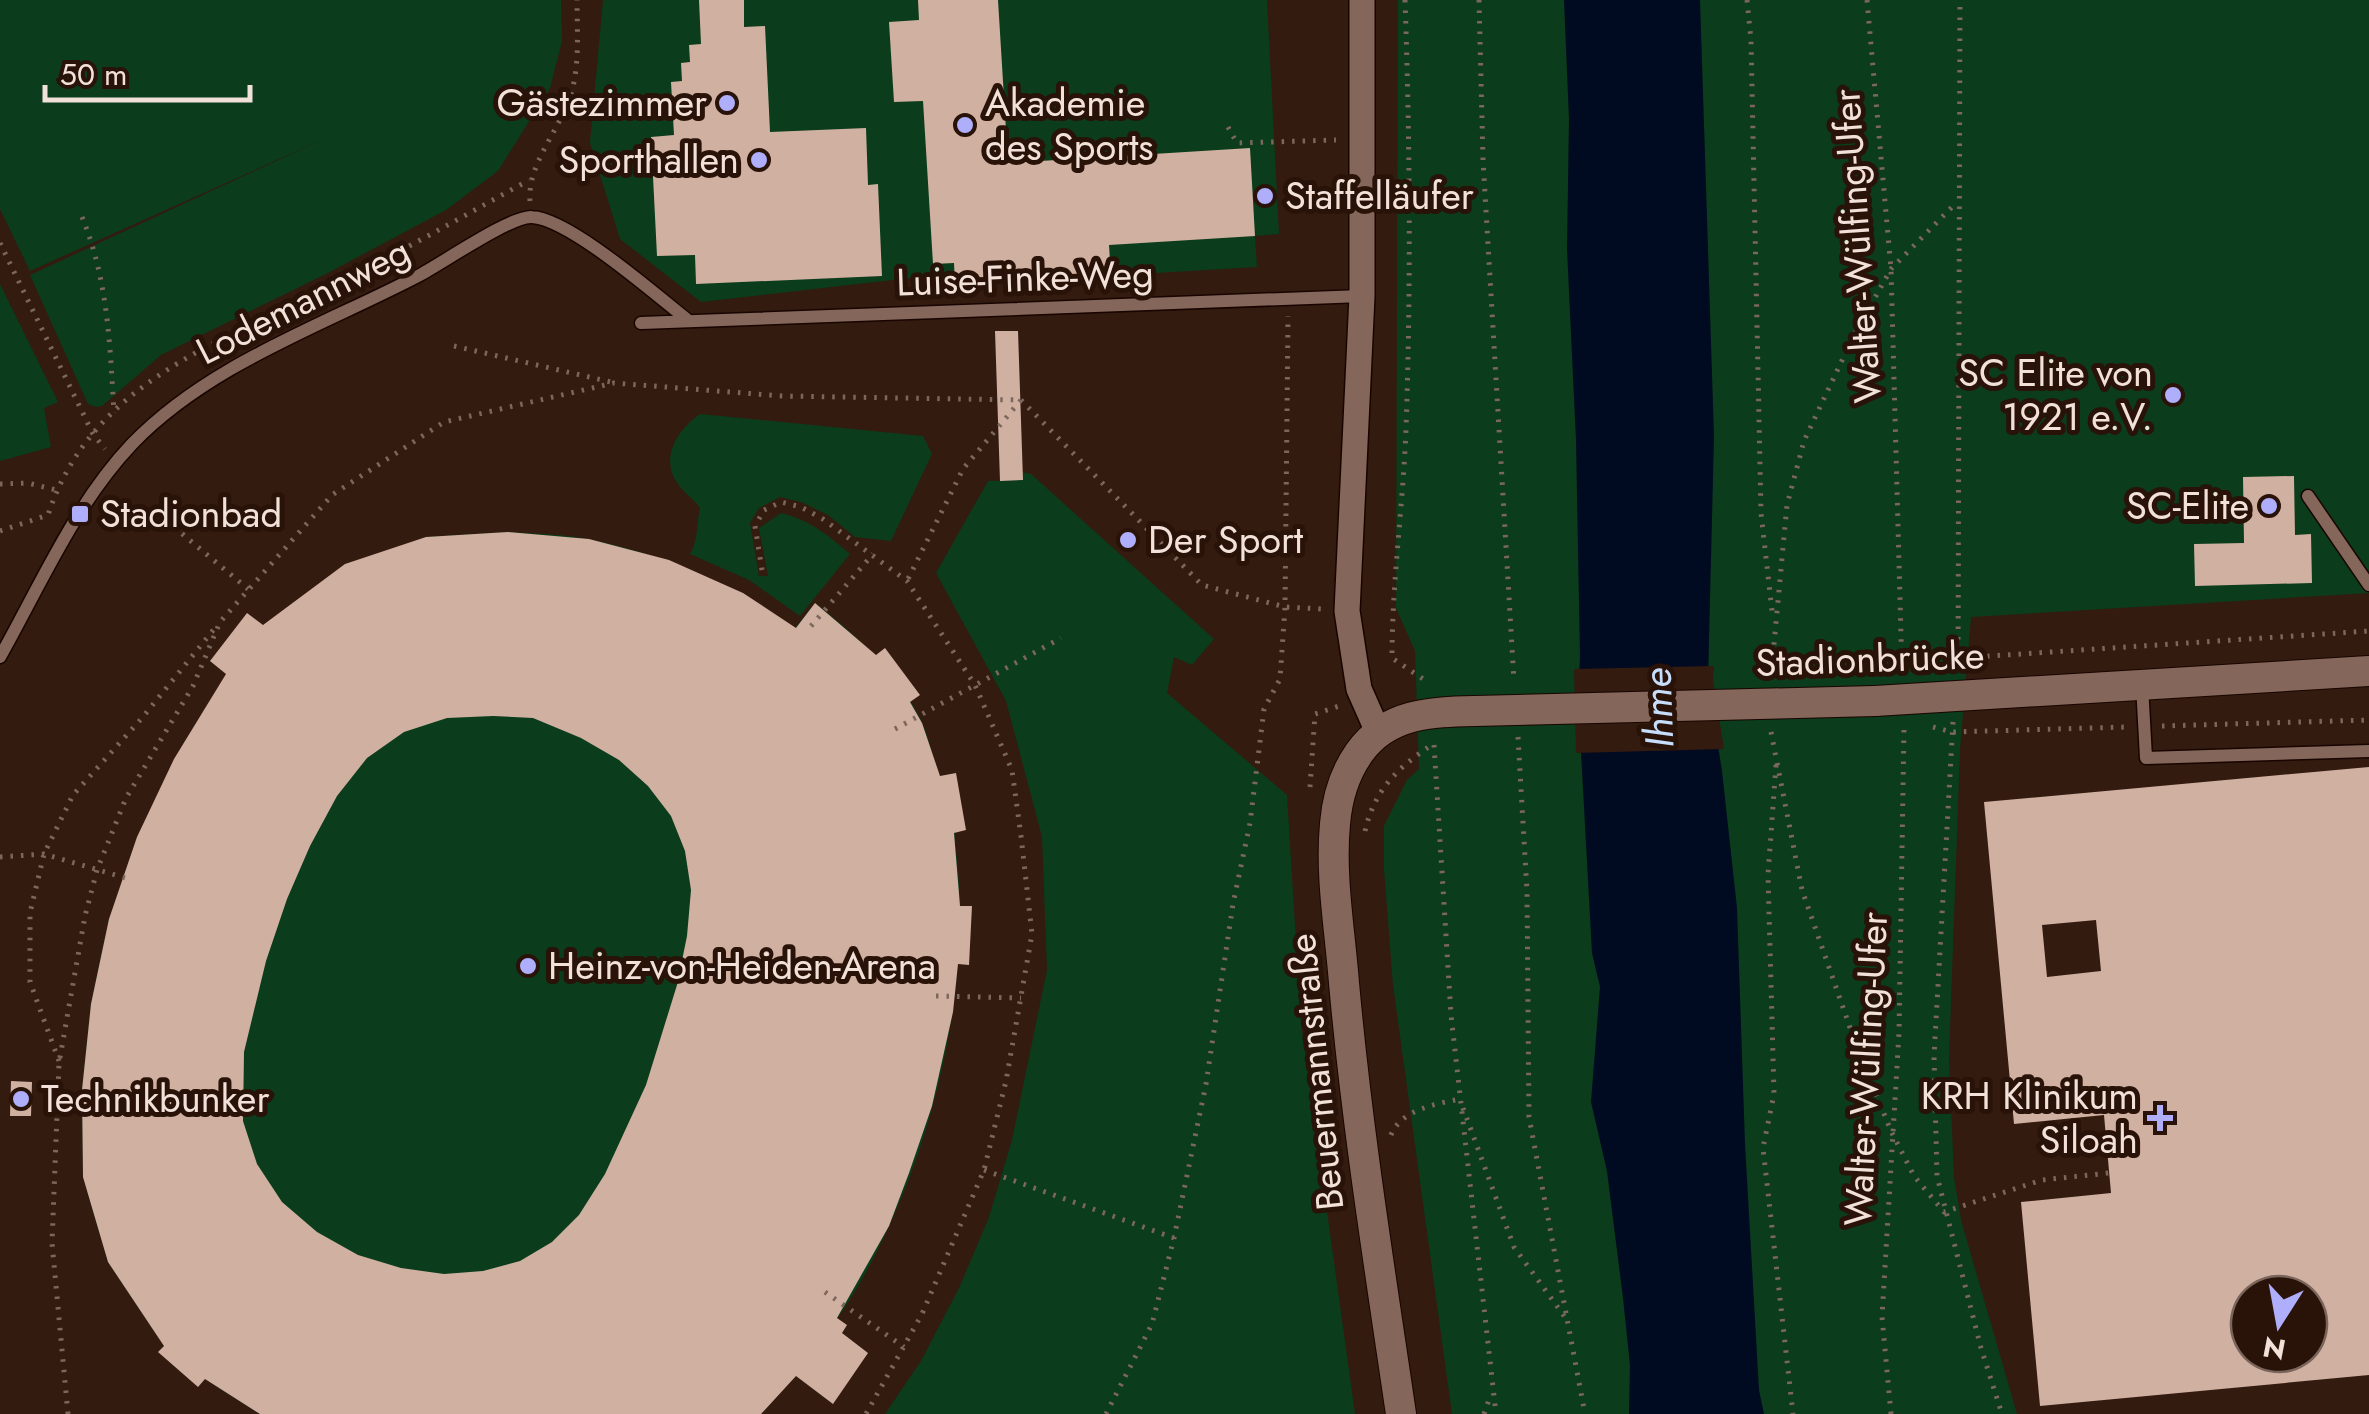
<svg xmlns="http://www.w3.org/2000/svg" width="2369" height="1414" font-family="Jost,sans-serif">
	<rect width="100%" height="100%" fill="#331b10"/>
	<path fill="#0b3c1b" d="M 0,0 L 561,0 L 562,41 L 550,88 L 498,171 L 446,210 L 326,274 L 161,355 L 102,406 L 96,407 L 88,404 L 30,275 L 328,137 L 30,271 L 0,209 Z
		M 603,0 L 1267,0 L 1279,234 L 1255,236 L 1257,267 L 955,285 L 954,273 L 701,302 L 620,239 L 590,143 Z
		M 1398,0 L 2369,0 L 2369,593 L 1971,617 L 1960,750 L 1949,1059 L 1954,1177 L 1961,1220 L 2017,1414 L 1452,1414 L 1393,985 L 1384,870 L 1384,826 L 1407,780 L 1419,769 L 1415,651 L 1396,608 Z
		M 0,284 L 58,402 L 44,408 L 51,447 L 0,461 Z
		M 700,414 L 923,436 L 932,454 L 891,541 L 855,537 L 828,515 L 801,502 L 780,497 L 759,508 L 750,523 L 759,576 L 768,576 L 759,528 L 781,513 C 810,520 828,535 850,554 L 800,616 L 749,580 L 690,554 C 699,537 696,526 700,508 C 693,498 684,493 678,484 C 659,458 678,429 700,414 Z
		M 1022,472 L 1031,474 L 1214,639 L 1192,665 L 1174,657 L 1167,693 L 1287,795 L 1301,1023 L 1355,1414 L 885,1414 L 921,1361 L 960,1286 L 989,1217 L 1012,1140 L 1047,970 L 1042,837 L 1006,701 L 936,573 L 988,481 L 1022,480 Z
		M 508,532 C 536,534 565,534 592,540 C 669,556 731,585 795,628 L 815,603 C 857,636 897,672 921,720 C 927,733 931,749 935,763 C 941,780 948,796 952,813 C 955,828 955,844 957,859 C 971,1000 929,1166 857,1288 C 830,1333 797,1375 761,1414 L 260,1414 L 217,1387 L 156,1334 L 108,1262 L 83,1177 L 82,1090 L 91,1004 L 109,919 L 426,537 Z"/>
	<path fill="#000a21" d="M 1564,0 L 1700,0 L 1714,436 L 1708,681 L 1722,771 L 1737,908 L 1745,1144 L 1759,1390 L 1764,1414 L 1629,1414 L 1630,1365 L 1623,1298 L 1607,1171 L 1591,1102 L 1600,987 L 1592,953 L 1578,697 L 1580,656 L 1576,440 L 1567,249 L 1569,119 Z"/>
	<path fill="#331b10" d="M 1714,666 L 1713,680 L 1724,749 L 1576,753 L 1574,669 Z"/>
	<path fill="#d0b0a1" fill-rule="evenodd" d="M 699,0 L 744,0 L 744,27 L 765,26 L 770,132 L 866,128 L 868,185 L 878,184 L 882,276 L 696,284 L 695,255 L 657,256 L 651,137 L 674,135 L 671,82 L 682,81 L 681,63 L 690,62 L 689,45 L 701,44 Z
		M 918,0 L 998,0 L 1008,163 L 1250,148 L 1255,236 L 1109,245 L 1111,275 L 955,285 L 954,263 L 933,264 L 923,101 L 894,102 L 889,22 L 919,20 Z
		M 995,331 L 1018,331 L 1023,480 L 1000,481 Z
		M 2294,476 L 2295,535 L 2311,534 L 2312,583 L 2195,586 L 2194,544 L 2244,543 L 2243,477 Z
		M 508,532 L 589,539 L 669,560 L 743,593 L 796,628 L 815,603 L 876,655 L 885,648 L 920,695 L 910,702 L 922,723 L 940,776 L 956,773 L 966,830 L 954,833 L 960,906 L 972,906 L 969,965 L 958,964 L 953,1012 L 932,1106 L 909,1173 L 889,1226 L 837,1318 L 847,1325 L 842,1333 L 868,1353 L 833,1404 L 796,1376 L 761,1414 L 260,1414 L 205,1379 L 198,1387 L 158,1352 L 164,1346 L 108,1262 L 83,1177 L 82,1090 L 91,1004 L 109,919 L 137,837 L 174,759 L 226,674 L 210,661 L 247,613 L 263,625 L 345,564 L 426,537 ZM 493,716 L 533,718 L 581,738 L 619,760 L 648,786 L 671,816 L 685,851 L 691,890 L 687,936 L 677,985 L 646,1085 L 605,1174 L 579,1215 L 552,1242 L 520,1261 L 483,1271 L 444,1274 L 401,1268 L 358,1255 L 317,1232 L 282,1202 L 257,1164 L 243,1121 L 244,1052 L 266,961 L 287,899 L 310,846 L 337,796 L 367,758 L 404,732 L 447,718 Z
		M 2369,767 L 2369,1375 L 2040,1406 L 2021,1202 L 2111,1193 L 2104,1115 L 2014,1124 L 1984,802 ZM 2096,920 L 2101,971 L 2047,977 L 2042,925 ZM 2249,1294 L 2309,1294 L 2309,1354 L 2249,1354 Z
		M 11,1081 L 32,1082 L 31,1116 L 10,1116 Z"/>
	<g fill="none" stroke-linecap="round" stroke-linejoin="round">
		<defs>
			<path id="service" d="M 641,323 L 1362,296
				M 2308,496 L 2369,585
				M 0,657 C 40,586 75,504 132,444 C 209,364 322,326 418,276 C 441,264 512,215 532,217 C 570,219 657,296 689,321
				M 2142,685 L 2146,758 L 2369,751"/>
			<path id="minor" d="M 1362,0 L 1362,296 L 1347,611 L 1359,689 L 1378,732"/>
			<path id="tertiary" d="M 1875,701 L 2369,671
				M 1401,1414 C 1380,1271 1357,1128 1344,983 C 1340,931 1330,876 1335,824 C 1337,799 1345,773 1359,753 C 1387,713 1431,712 1475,711"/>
		</defs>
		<use href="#service" stroke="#190500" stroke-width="15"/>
		<use href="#minor" stroke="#190500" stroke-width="28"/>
		<use href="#tertiary" stroke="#190500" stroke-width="32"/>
		<path stroke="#7c675d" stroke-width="5" stroke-dasharray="2.5 8" stroke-linecap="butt" d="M 1405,0 C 1410,143 1411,286 1406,429 C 1403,506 1392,582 1392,658 L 1429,683
			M 1479,0 L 1483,160 L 1514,681
			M 1747,0 L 1751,40 L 1761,513 L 1772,611
			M 1867,0 L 1891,269 L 1902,672
			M 1228,127 L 1237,143 L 1336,140
			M 530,201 C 527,164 560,130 571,94 C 580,64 577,31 577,0
			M 82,217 C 108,280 110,345 114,413
			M 0,243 L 93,434 L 105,449
			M 454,346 L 611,382
			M 1021,400 L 1202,585 L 1285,607 L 1322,609
			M 0,484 L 28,483 L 56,490
			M 174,527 L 248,589
			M 0,531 L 48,515 C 91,382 222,341 335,285 C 400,252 464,216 529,180
			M 762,570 L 755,526 L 764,510 L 781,502 L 801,507 L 823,519 L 907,581 L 975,685 L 1012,770 L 1021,836 L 1032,934 L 1006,1081 L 984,1170 L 922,1314 L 866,1414
			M 811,626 L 873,554
			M 1904,668 L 1960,658 L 2369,631
			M 1958,671 L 1960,0
			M 1771,676 L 1787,505 L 1804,441 L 1853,337 L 1891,269 L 1956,203
			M 1953,722 L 1934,1056 L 1937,1176 L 1981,1348 L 2002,1414
			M 2162,726 L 2369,720
			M 1933,727 L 1952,732 L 2126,727
			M 895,729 L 1061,638
			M 1771,732 L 1802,890 L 1854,1039 L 1891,1131 L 1914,1176 L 1944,1212 L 2042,1180 L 2109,1173
			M 1518,737 L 1527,891 L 1529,1117 L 1585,1414
			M 1434,745 L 1451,1015 L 1496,1414
			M 1776,765 L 1768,875 L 1774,1094 L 1763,1148 L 1793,1414
			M 1310,787 L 1315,714 L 1339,706
			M 1365,831 C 1375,788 1399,767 1433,744
			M 0,857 L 44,854 L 129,879
			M 936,996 L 1021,998
			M 59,1061 L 30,982 L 30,913 L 44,854 L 73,795 L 142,718 L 215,628
			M 1463,1108 L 1514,1247 L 1567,1320
			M 1391,1135 C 1401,1110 1435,1104 1460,1099
			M 984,1170 L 1174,1238
			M 825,1292 L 904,1347
			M 68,1414 L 52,1243 L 59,1063 L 85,916 L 97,870 L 126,798 L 193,686 L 220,622 L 332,495 L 444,422 L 614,383 L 782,396 L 1021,400 L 963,469 L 907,581
			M 1106,1414 L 1152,1324 L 1174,1238 L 1206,1084 L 1233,904 L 1250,823 L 1264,709 L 1280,679 L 1285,607 L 1288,316
			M 1484,1414 L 1491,1394
			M 1891,1414 L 1882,1317 L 1899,1033 L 1904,728"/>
		<use href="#service" stroke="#84675a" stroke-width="12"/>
		<use href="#minor" stroke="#84675a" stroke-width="25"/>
		<use href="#tertiary" stroke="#84675a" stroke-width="30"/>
		<defs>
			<path id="tertiary-bridge" d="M 1475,711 L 1875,701"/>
		</defs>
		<use href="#tertiary-bridge" stroke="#190500" stroke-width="32" stroke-linecap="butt"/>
		<use href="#tertiary-bridge" stroke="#84675a" stroke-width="30"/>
	</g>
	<g fill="#afaefa" stroke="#291207" stroke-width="4">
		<circle cx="727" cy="103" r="10"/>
		<circle cx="965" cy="125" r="10"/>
		<circle cx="759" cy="160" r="10"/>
		<circle cx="1265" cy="196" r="10"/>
		<circle cx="2173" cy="395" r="10"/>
		<circle cx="2269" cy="506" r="10"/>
		<rect x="70" y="504" width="20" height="20" rx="5"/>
		<circle cx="1128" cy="540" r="10"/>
		<circle cx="528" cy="966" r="10"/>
		<circle cx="21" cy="1099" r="10"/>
		<path d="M2155 1103h10v10h10v10h-10v10h-10v-10h-10v-10h10z"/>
	</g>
	<g text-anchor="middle" stroke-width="10" stroke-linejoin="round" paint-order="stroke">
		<g font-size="38" fill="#f2e1d9" stroke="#291207" text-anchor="start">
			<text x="707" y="116" text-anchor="end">Gästezimmer</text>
			<text x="985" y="116">Akademie<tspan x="985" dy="44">des Sports</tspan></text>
			<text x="739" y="173" text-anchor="end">Sporthallen</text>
			<text x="1285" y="209">Staffelläufer</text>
			<text x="2153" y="386" text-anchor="end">SC Elite von<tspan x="2153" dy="44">1921 e.V.</tspan></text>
			<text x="2249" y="519" text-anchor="end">SC-Elite</text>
			<text x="100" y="527">Stadionbad</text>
			<text x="1148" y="553">Der Sport</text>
			<text x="548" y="979">Heinz-von-Heiden-Arena</text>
			<text x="2138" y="1109" text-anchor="end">KRH Klinikum<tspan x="2138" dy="44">Siloah</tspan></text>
			<text x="41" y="1112">Technikbunker</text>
		</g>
		<g font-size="38" fill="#f2e1d9" stroke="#291207">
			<text transform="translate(1857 246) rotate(-94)" y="13">Walter-Wülfing-Ufer</text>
			<text transform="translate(1025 278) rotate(-2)" y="13">Luise-Finke-Weg</text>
			<text transform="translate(303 301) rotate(-27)" y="13">Lodemannweg</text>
			<text transform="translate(1870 659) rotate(-2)" y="13">Stadionbrücke</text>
			<text transform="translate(1866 1069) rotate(-87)" y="13">Walter-Wülfing-Ufer</text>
			<text transform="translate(1316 1072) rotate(-96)" y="13">Beuermannstraße</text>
		</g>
		<g font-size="40" font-style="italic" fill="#c6defc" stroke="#291207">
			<text transform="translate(1658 708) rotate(-92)" y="14">Ihme</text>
		</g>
	</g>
	<g transform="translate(2279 1324) rotate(191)"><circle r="48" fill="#291207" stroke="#79655b" stroke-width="2.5"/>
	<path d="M0-8L18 38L0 25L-18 38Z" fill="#afaefa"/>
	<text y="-15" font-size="28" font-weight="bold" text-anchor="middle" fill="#f2e1d9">N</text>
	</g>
	<path d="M45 85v15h205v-15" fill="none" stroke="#f2e1d9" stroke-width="5"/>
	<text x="60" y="85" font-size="30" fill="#f2e1d9" stroke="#291207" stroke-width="8" paint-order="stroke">50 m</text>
</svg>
